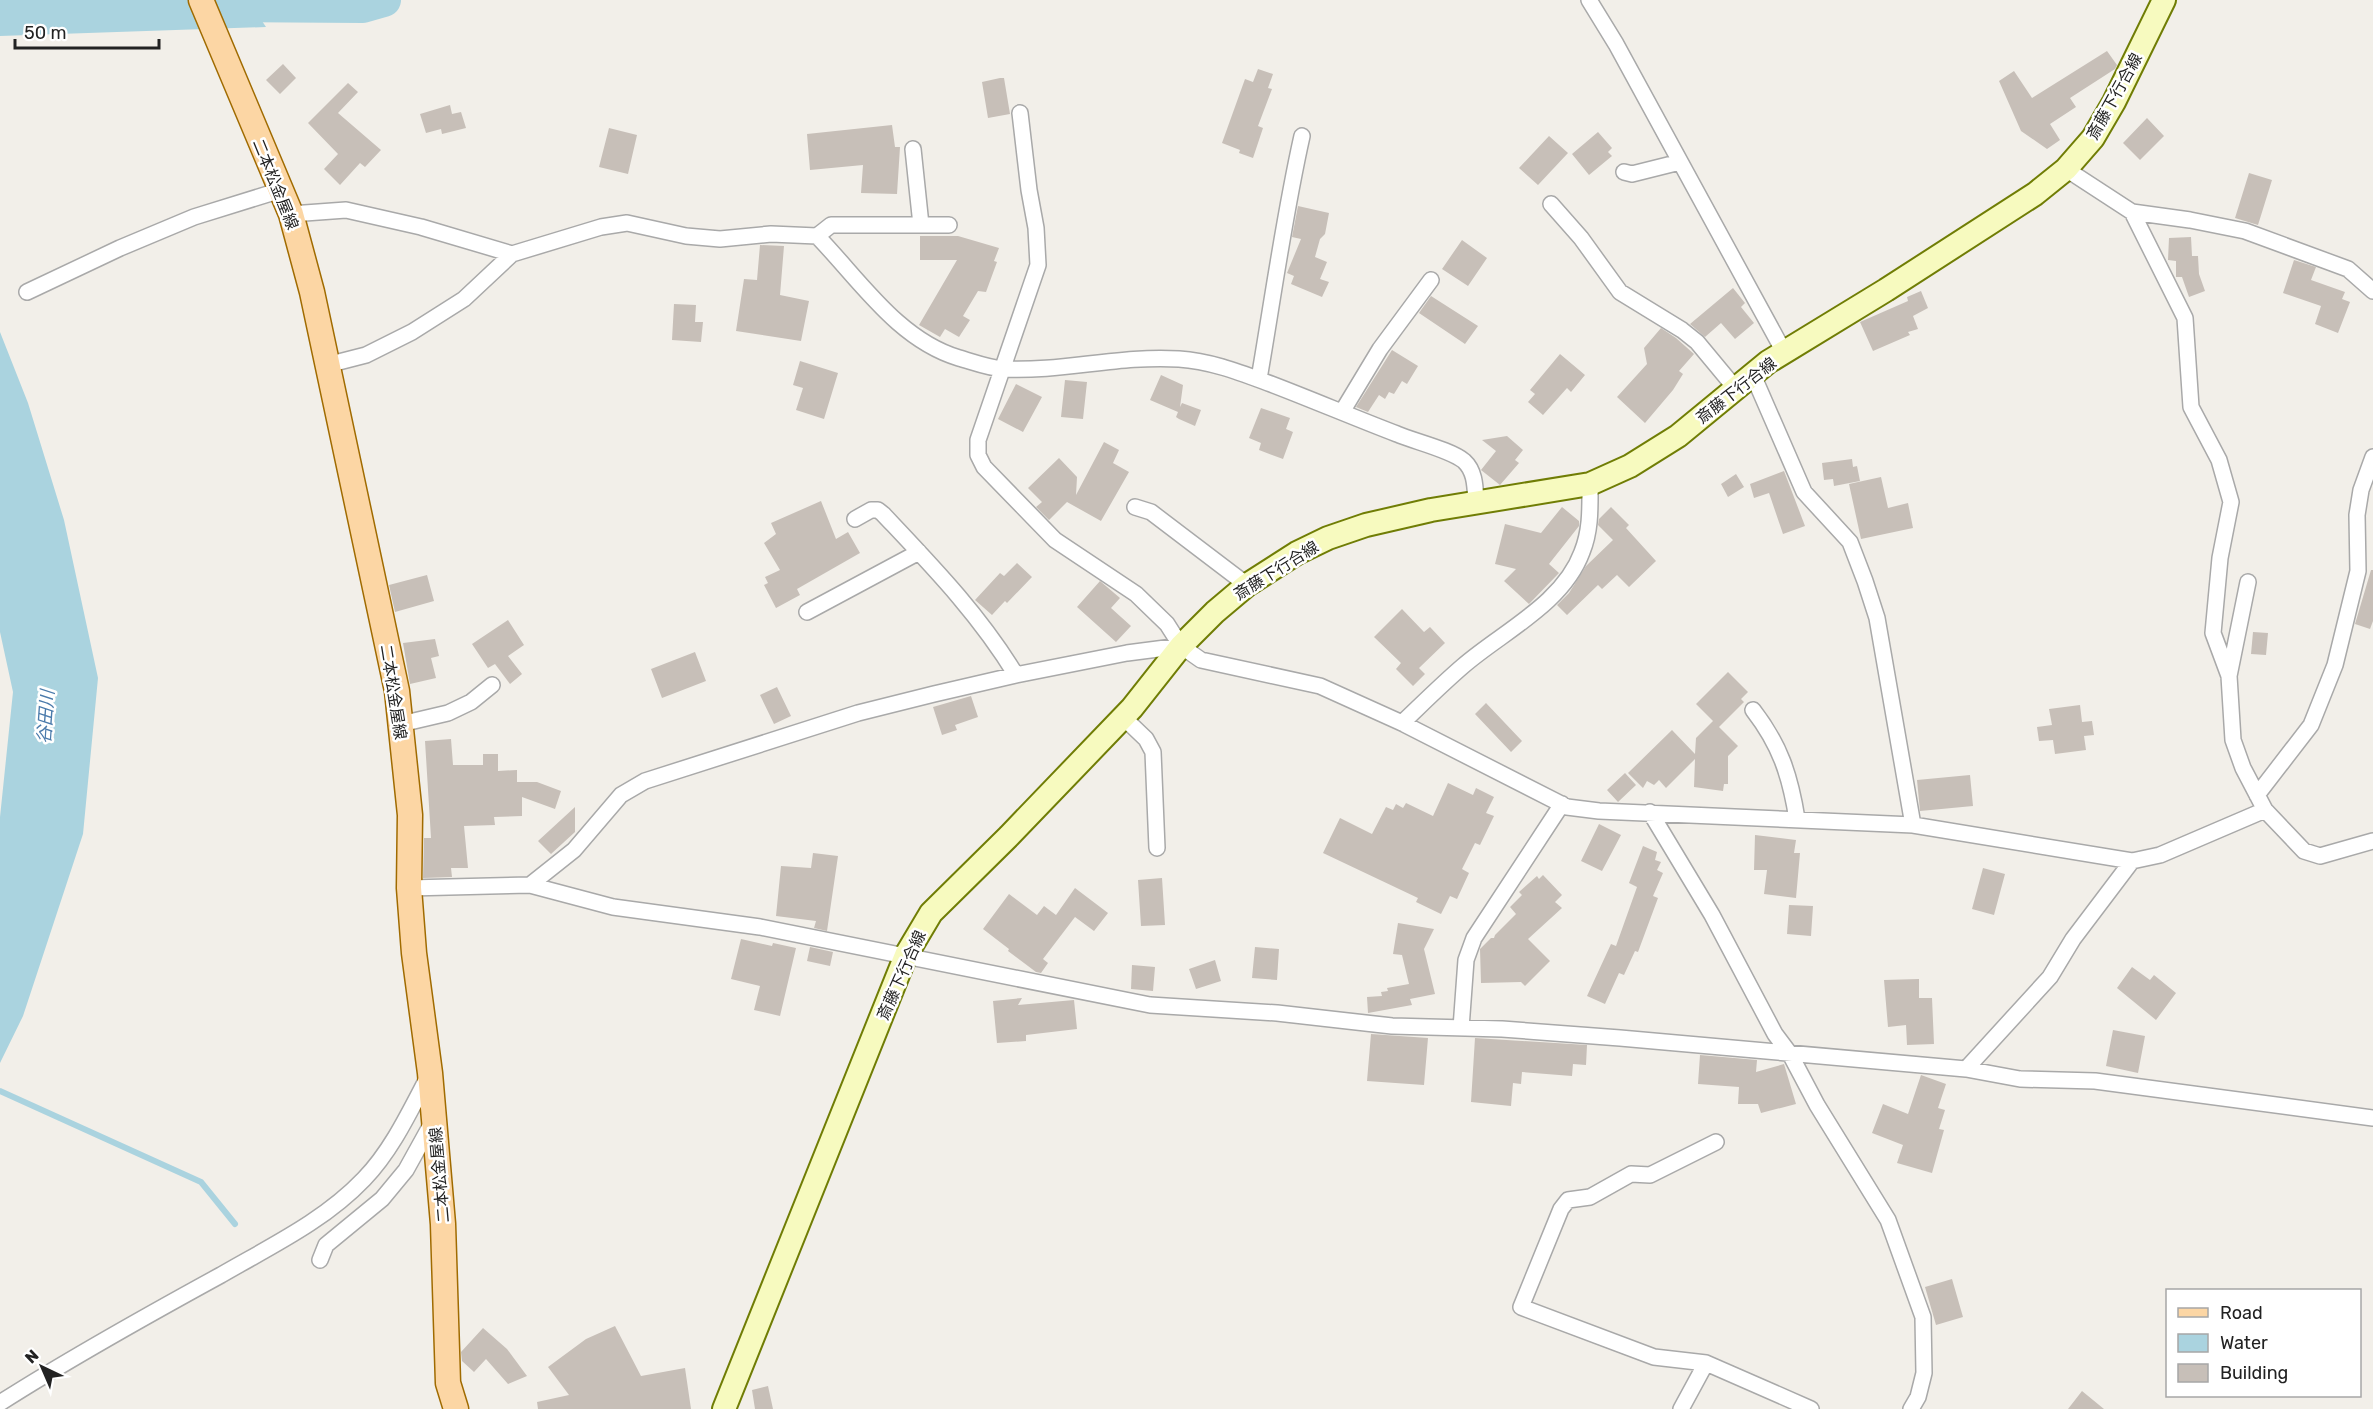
<svg xmlns="http://www.w3.org/2000/svg" width="2373" height="1409" font-family="Rubik,'Noto Sans JP',sans-serif">
	<rect width="100%" height="100%" fill="#f2efe9"/>
	<path fill="#aad3df" d="M 0,0 L 248,0 L 266,27 L 0,36 Z
		M 0,332 L 28,403 L 64,520 L 98,678 L 83,834 L 23,1016 L 0,1063 L 0,817 L 13,692 L 0,632 Z"/>
	<g fill="none" stroke-linecap="round" stroke-linejoin="round">
		<path stroke="#aad3df" stroke-width="6" d="M 0,1091 L 201,1182 L 235,1224"/>
		<path stroke="#aad3df" stroke-width="34" d="M 205,5 L 363,6 L 384,0"/>
	</g>
	<path fill="#c7bfb8" d="M 2107,51 L 2117,65 L 2115,69 L 2070,98 L 2076,107 L 2050,124 L 2060,140 L 2047,149 L 2021,131 L 1999,81 L 2014,71 L 2032,98 Z
		M 283,64 L 296,78 L 280,94 L 266,80 Z
		M 1258,69 L 1273,74 L 1268,88 L 1272,89 L 1258,126 L 1263,128 L 1253,158 L 1239,153 L 1240,150 L 1222,143 L 1245,79 L 1253,82 Z
		M 1000,78 L 1004,78 L 1010,114 L 988,118 L 982,82 Z
		M 348,83 L 358,92 L 338,113 L 381,150 L 365,167 L 360,163 L 340,185 L 324,169 L 338,154 L 308,123 Z
		M 450,105 L 452,114 L 461,112 L 466,128 L 442,134 L 441,129 L 426,133 L 420,114 Z
		M 2147,118 L 2164,136 L 2140,160 L 2123,143 Z
		M 892,125 L 895,147 L 900,147 L 897,194 L 861,193 L 863,165 L 810,170 L 807,134 Z
		M 609,128 L 637,135 L 628,174 L 599,167 Z
		M 1598,132 L 1612,148 L 1608,152 L 1612,156 L 1589,175 L 1572,154 Z
		M 1549,136 L 1568,153 L 1538,185 L 1519,168 Z
		M 2249,173 L 2272,180 L 2258,225 L 2235,218 Z
		M 1298,206 L 1329,213 L 1325,234 L 1320,239 L 1315,257 L 1327,262 L 1320,279 L 1329,282 L 1322,297 L 1291,284 L 1294,276 L 1287,273 L 1301,239 L 1292,237 Z
		M 920,236 L 958,236 L 999,248 L 994,261 L 997,262 L 986,292 L 978,291 L 963,316 L 970,320 L 959,337 L 945,329 L 940,337 L 919,325 L 957,260 L 920,260 Z
		M 2191,237 L 2192,256 L 2198,256 L 2199,274 L 2205,291 L 2189,297 L 2182,277 L 2176,277 L 2176,261 L 2168,260 L 2169,238 Z
		M 1462,240 L 1487,258 L 1468,286 L 1442,269 Z
		M 760,245 L 784,246 L 780,295 L 809,301 L 801,341 L 736,331 L 744,279 L 757,280 Z
		M 2294,260 L 2316,267 L 2311,280 L 2345,292 L 2342,299 L 2350,302 L 2338,333 L 2315,324 L 2321,306 L 2283,293 Z
		M 1733,288 L 1745,303 L 1741,307 L 1754,323 L 1735,339 L 1721,323 L 1705,337 L 1690,324 Z
		M 1921,291 L 1928,308 L 1913,316 L 1918,329 L 1908,332 L 1910,335 L 1873,351 L 1860,322 L 1908,301 L 1907,297 Z
		M 1431,296 L 1478,326 L 1465,344 L 1419,313 Z
		M 674,304 L 696,305 L 695,322 L 703,322 L 701,342 L 672,340 Z
		M 1661,328 L 1676,338 L 1694,354 L 1679,371 L 1683,374 L 1673,390 L 1645,423 L 1617,397 L 1647,364 L 1644,348 Z
		M 1392,350 L 1418,366 L 1407,384 L 1402,381 L 1394,394 L 1389,392 L 1385,399 L 1379,395 L 1368,412 L 1356,407 Z
		M 1560,354 L 1585,375 L 1571,392 L 1567,388 L 1543,415 L 1528,402 L 1535,394 L 1530,390 Z
		M 800,361 L 838,373 L 824,419 L 796,410 L 803,388 L 793,385 Z
		M 1161,375 L 1183,385 L 1180,407 L 1182,403 L 1201,410 L 1195,426 L 1179,419 L 1176,417 L 1178,412 L 1150,400 Z
		M 1065,380 L 1087,382 L 1083,419 L 1061,417 Z
		M 1016,384 L 1042,397 L 1023,432 L 998,419 Z
		M 1261,408 L 1290,418 L 1286,429 L 1293,432 L 1283,459 L 1259,450 L 1261,443 L 1249,438 Z
		M 1507,436 L 1523,450 L 1515,460 L 1519,463 L 1500,485 L 1481,470 L 1496,451 L 1482,440 Z
		M 1104,442 L 1119,450 L 1113,463 L 1129,472 L 1101,521 L 1067,502 L 1049,520 L 1036,507 L 1042,502 L 1028,488 L 1059,458 L 1077,477 L 1076,495 Z
		M 1852,459 L 1853,467 L 1857,466 L 1860,481 L 1834,486 L 1833,479 L 1824,480 L 1822,463 Z
		M 1784,471 L 1805,526 L 1783,534 L 1769,493 L 1754,498 L 1750,484 Z
		M 1736,474 L 1744,487 L 1728,497 L 1721,484 Z
		M 1881,477 L 1888,508 L 1908,503 L 1913,528 L 1861,539 L 1849,484 Z
		M 821,501 L 836,539 L 848,532 L 860,553 L 797,589 L 800,595 L 776,608 L 764,585 L 768,583 L 765,577 L 780,570 L 764,543 L 776,534 L 771,523 Z
		M 1562,507 L 1579,521 L 1579,526 L 1549,564 L 1559,573 L 1529,604 L 1504,581 L 1516,569 L 1495,564 L 1505,524 L 1541,533 Z
		M 1611,507 L 1629,525 L 1626,528 L 1656,561 L 1629,587 L 1617,575 L 1602,589 L 1598,585 L 1567,615 L 1557,605 L 1569,593 L 1586,566 L 1613,540 L 1598,525 L 1599,519 Z
		M 1017,563 L 1032,577 L 1007,603 L 1005,601 L 992,615 L 975,600 L 1000,573 L 1004,576 Z
		M 2371,570 L 2373,570 L 2373,621 L 2370,629 L 2355,624 Z
		M 427,575 L 434,601 L 395,612 L 389,585 Z
		M 1100,581 L 1120,598 L 1111,608 L 1131,626 L 1116,642 L 1077,607 Z
		M 1402,609 L 1424,632 L 1430,627 L 1445,643 L 1419,668 L 1425,674 L 1413,686 L 1396,669 L 1401,663 L 1374,637 Z
		M 508,620 L 524,645 L 508,656 L 522,674 L 510,684 L 495,664 L 488,668 L 472,644 Z
		M 2253,632 L 2268,633 L 2266,655 L 2251,654 Z
		M 435,639 L 439,656 L 431,658 L 436,678 L 410,684 L 403,643 Z
		M 695,652 L 706,681 L 662,698 L 651,669 Z
		M 1728,672 L 1748,692 L 1741,699 L 1744,702 L 1719,727 L 1738,746 L 1728,756 L 1728,784 L 1724,784 L 1723,791 L 1694,787 L 1695,759 L 1666,788 L 1659,780 L 1654,785 L 1647,781 L 1643,788 L 1628,773 L 1672,730 L 1695,754 L 1696,738 L 1713,721 L 1696,704 Z
		M 777,687 L 791,716 L 774,724 L 760,695 Z
		M 971,696 L 978,717 L 955,725 L 957,730 L 942,735 L 933,707 Z
		M 1486,703 L 1522,741 L 1511,752 L 1475,714 Z
		M 2080,705 L 2082,722 L 2092,721 L 2094,735 L 2084,736 L 2086,750 L 2055,754 L 2053,740 L 2039,741 L 2037,727 L 2052,725 L 2049,709 Z
		M 451,739 L 453,765 L 483,765 L 483,754 L 498,754 L 498,771 L 517,770 L 517,782 L 537,782 L 561,791 L 555,809 L 522,797 L 522,816 L 494,817 L 495,825 L 464,826 L 468,868 L 451,868 L 452,877 L 423,878 L 424,838 L 431,838 L 425,741 Z
		M 1625,773 L 1636,785 L 1618,802 L 1607,790 Z
		M 1970,775 L 1973,806 L 1920,811 L 1917,780 Z
		M 1448,783 L 1473,795 L 1476,788 L 1494,797 L 1486,813 L 1494,816 L 1480,845 L 1475,843 L 1462,869 L 1469,873 L 1457,899 L 1450,896 L 1441,914 L 1416,902 L 1418,898 L 1323,853 L 1340,818 L 1372,834 L 1386,807 L 1393,810 L 1396,804 L 1403,808 L 1406,803 L 1433,816 Z
		M 575,807 L 575,832 L 551,854 L 538,841 Z
		M 1599,824 L 1621,835 L 1602,871 L 1581,861 Z
		M 1755,835 L 1796,840 L 1794,853 L 1800,853 L 1796,898 L 1764,894 L 1767,870 L 1754,870 Z
		M 1643,846 L 1657,852 L 1655,860 L 1661,862 L 1657,870 L 1663,873 L 1653,896 L 1658,898 L 1638,952 L 1635,951 L 1624,975 L 1619,973 L 1605,1004 L 1587,996 L 1611,944 L 1616,946 L 1637,887 L 1629,883 Z
		M 813,853 L 838,856 L 827,931 L 814,928 L 816,921 L 776,916 L 781,866 L 811,868 Z
		M 1983,868 L 2005,874 L 1994,915 L 1972,909 Z
		M 1543,875 L 1562,895 L 1555,902 L 1562,908 L 1528,939 L 1550,961 L 1525,986 L 1521,982 L 1481,983 L 1480,949 L 1491,938 L 1494,938 L 1495,935 L 1516,914 L 1510,907 L 1522,895 L 1519,892 L 1537,876 L 1539,879 Z
		M 1162,878 L 1165,925 L 1141,926 L 1138,880 Z
		M 1075,888 L 1108,913 L 1094,931 L 1075,917 L 1043,959 L 1048,963 L 1041,973 L 1036,972 L 1008,951 L 1009,949 L 983,929 L 1009,894 L 1037,915 L 1044,906 L 1056,915 Z
		M 1789,905 L 1813,906 L 1811,936 L 1787,934 Z
		M 1398,923 L 1434,929 L 1424,949 L 1435,994 L 1410,999 L 1412,1005 L 1368,1013 L 1367,997 L 1382,996 L 1381,992 L 1388,991 L 1387,988 L 1409,984 L 1402,955 L 1393,954 Z
		M 741,939 L 772,946 L 773,943 L 796,948 L 780,1016 L 754,1010 L 760,986 L 731,979 Z
		M 810,947 L 833,952 L 830,966 L 807,961 Z
		M 1255,947 L 1279,949 L 1277,980 L 1252,978 Z
		M 1215,960 L 1221,981 L 1196,989 L 1189,969 Z
		M 1132,965 L 1155,967 L 1153,991 L 1131,989 Z
		M 2132,967 L 2150,980 L 2154,975 L 2176,993 L 2156,1020 L 2117,988 Z
		M 1919,979 L 1919,998 L 1932,998 L 1934,1044 L 1907,1045 L 1906,1025 L 1888,1027 L 1884,980 Z
		M 1022,998 L 1018,1005 L 1074,1000 L 1077,1029 L 1026,1035 L 1026,1041 L 997,1043 L 993,1001 Z
		M 2113,1030 L 2145,1036 L 2138,1073 L 2106,1066 Z
		M 1371,1034 L 1428,1038 L 1424,1085 L 1367,1081 Z
		M 1475,1038 L 1587,1045 L 1586,1065 L 1573,1064 L 1572,1076 L 1522,1072 L 1521,1084 L 1513,1083 L 1511,1106 L 1471,1102 Z
		M 1700,1055 L 1757,1060 L 1756,1072 L 1784,1064 L 1796,1104 L 1761,1113 L 1758,1104 L 1738,1104 L 1739,1087 L 1698,1084 Z
		M 1921,1075 L 1946,1084 L 1938,1108 L 1945,1110 L 1939,1129 L 1944,1130 L 1932,1173 L 1897,1163 L 1903,1145 L 1872,1133 L 1883,1104 L 1908,1114 Z
		M 1952,1279 L 1963,1317 L 1936,1325 L 1925,1287 Z
		M 615,1326 L 641,1376 L 685,1368 L 691,1409 L 538,1409 L 537,1402 L 569,1395 L 548,1367 L 586,1339 Z
		M 483,1328 L 507,1349 L 527,1376 L 508,1384 L 486,1359 L 474,1372 L 462,1361 L 461,1352 Z
		M 768,1386 L 773,1409 L 755,1409 L 752,1390 Z
		M 2082,1391 L 2104,1409 L 2068,1409 Z"/>
	<g fill="none" stroke-linecap="round" stroke-linejoin="round">
		<defs>
			<path id="minor" d="M 1589,0 L 1616,44 L 1784,352
				M 1020,113 L 1029,190 L 1036,228 L 1038,265 L 978,440 L 978,455 L 984,467 L 1055,540 L 1136,594 L 1167,624 L 1181,646 L 1201,660 L 1320,686 L 1402,723 L 1567,807 L 1599,811 L 1913,825 L 2132,861 L 2160,855 L 2265,810
				M 913,149 L 921,225
				M 2066,169 L 2132,212 L 2190,220 L 2245,231 L 2348,269 L 2373,291
				M 1624,172 L 1632,174 L 1680,162
				M 1551,204 L 1581,238 L 1620,292 L 1682,330 L 1697,342 L 1736,389
				M 2132,212 L 2185,318 L 2191,407 L 2219,460 L 2231,502 L 2220,558 L 2213,633 L 2229,676 L 2233,740 L 2243,768 L 2265,810 L 2304,851 L 2320,856 L 2373,841
				M 291,214 L 346,210 L 421,227 L 512,254 L 601,227 L 627,223 L 686,236 L 720,239 L 771,234 L 817,236 C 859,279 898,340 959,358 C 973,362 989,368 1003,369 C 1062,372 1120,355 1179,359 C 1211,361 1241,373 1271,384 C 1313,400 1355,418 1397,434 C 1413,441 1451,450 1464,461 C 1476,472 1475,489 1476,503
				M 817,236 L 831,225 L 949,225
				M 27,292 L 120,248 L 194,217 L 281,190
				M 327,365 L 366,355 L 412,332 L 464,299 L 512,254
				M 1753,375 L 1804,492 L 1850,542 L 1865,581 L 1877,618 L 1913,825
				M 1259,379 C 1273,298 1284,216 1302,136
				M 1342,412 L 1380,349 L 1431,280
				M 1135,507 L 1151,512 L 1247,585
				M 855,519 L 871,510 L 878,510 L 883,514 C 932,566 978,613 1016,675
				M 807,612 L 919,552
				M 2229,676 L 2248,582
				M 1753,710 C 1780,745 1790,775 1797,819
				M 1123,717 L 1146,739 L 1153,752 L 1157,848
				M 1402,723 C 1422,704 1442,684 1463,666 C 1502,632 1563,604 1582,552 C 1591,530 1590,507 1590,484
				M 401,724 L 448,713 L 471,702 L 492,685
				M 2257,795 L 2311,725 L 2335,665 L 2358,571 L 2357,515 L 2361,490 L 2373,457
				M 1650,812 L 1712,915 L 1775,1034 L 1790,1054 L 1817,1105 L 1888,1220 L 1923,1317 L 1924,1373 L 1918,1397 L 1911,1409
				M 530,885 L 613,907 L 760,927 L 1150,1005 L 1277,1013 L 1392,1026 L 1502,1029 L 1620,1038 L 1966,1069 L 2020,1079 L 2095,1081 L 2373,1118
				M 409,888 L 530,885 L 574,850 L 621,795 L 645,781 L 858,713 L 934,694 L 1016,675 L 1127,653 L 1181,646
				M 1461,1028 L 1466,960 L 1474,938 L 1562,804
				M 1966,1069 L 2050,977 L 2073,939 L 2132,861
				M 1716,1142 L 1650,1175 L 1631,1174 L 1590,1197 L 1568,1200 L 1561,1209 L 1521,1307 L 1654,1357 L 1706,1363 L 1811,1409
				M 320,1260 L 326,1245 L 382,1199 L 406,1170 L 432,1123
				M 0,1403 C 72,1357 146,1316 221,1275 C 271,1246 324,1221 364,1179 C 392,1150 410,1111 429,1075
				M 1681,1409 L 1706,1363"/>
			<path id="secondary" d="M 724,1409 L 906,955 L 931,913 L 1009,836 L 1132,708 L 1181,646 L 1215,612 L 1247,585 L 1297,553 L 1328,538 L 1366,525 L 1431,510 L 1590,484 L 1630,466 L 1678,436 L 1768,362 L 1886,290 L 2035,194 L 2066,169 L 2093,138 L 2114,102 L 2164,0"/>
			<path id="primary" d="M 201,0 L 291,214 L 312,292 L 397,691 L 410,815 L 409,888 L 414,953 L 430,1073 L 443,1224 L 448,1383 L 456,1409"/>
		</defs>
		<use href="#minor" stroke="#a9a9a9" stroke-width="18"/>
		<use href="#secondary" stroke="#707d05" stroke-width="26"/>
		<use href="#primary" stroke="#a06b00" stroke-width="27"/>
		<use href="#minor" stroke="#fff" stroke-width="15"/>
		<use href="#secondary" stroke="#f7fabf" stroke-width="22"/>
		<use href="#primary" stroke="#fcd6a4" stroke-width="24"/>
	</g>
	<g text-anchor="middle" stroke-width="5" stroke-linejoin="round" paint-order="stroke">
		<g font-size="16" fill="#222" stroke="#fff">
			<text transform="translate(2114 96) rotate(-61)" y="6">斎藤下行合線</text>
			<text transform="translate(276 184) rotate(68)" y="6">二本松金屋線</text>
			<text transform="translate(1736 390) rotate(-38)" y="6">斎藤下行合線</text>
			<text transform="translate(1276 570) rotate(-32)" y="6">斎藤下行合線</text>
			<text transform="translate(394 692) rotate(81)" y="6">二本松金屋線</text>
			<text transform="translate(901 975) rotate(-66)" y="6">斎藤下行合線</text>
			<text transform="translate(439 1175) rotate(-95)" y="6">二本松金屋線</text>
		</g>
		<g font-size="18" font-style="italic" fill="#4a7aab" stroke="#fff">
			<text transform="translate(46 717) rotate(-86)" y="6">谷田川</text>
		</g>
	</g>
	<rect x="2166" y="1289" width="195" height="108" fill="#ffffff" stroke="#a7a7a7" stroke-width="1.5"/>
	<rect x="2178" y="1308" width="30" height="9" fill="#fcd6a4" stroke="#a7a7a7" stroke-width="1.5"/>
	<text x="2220" y="1319" font-size="18" fill="#222222">Road</text>
	<rect x="2178" y="1334" width="30" height="18" fill="#aad3df" stroke="#a7a7a7" stroke-width="1.5"/>
	<text x="2220" y="1349" font-size="18" fill="#222222">Water</text>
	<rect x="2178" y="1364" width="30" height="18" fill="#c7bfb8" stroke="#a7a7a7" stroke-width="1.5"/>
	<text x="2220" y="1379" font-size="18" fill="#222222">Building</text>
	<g transform="translate(42 1367) rotate(316)" stroke="#ffffff" stroke-width="4.5" paint-order="stroke">
	<path d="M0-4.5L10 22L0 15L-10 22Z" fill="#222222"/>
	<text y="-9" font-size="16" font-weight="bold" text-anchor="middle" fill="#222222">N</text>
	</g>
	<path d="M15 39v9h144v-9" fill="none" stroke="#222222" stroke-width="3"/>
	<text x="24" y="39" font-size="18" fill="#222222" stroke="#ffffff" stroke-width="4.5" paint-order="stroke">50 m</text>
</svg>
